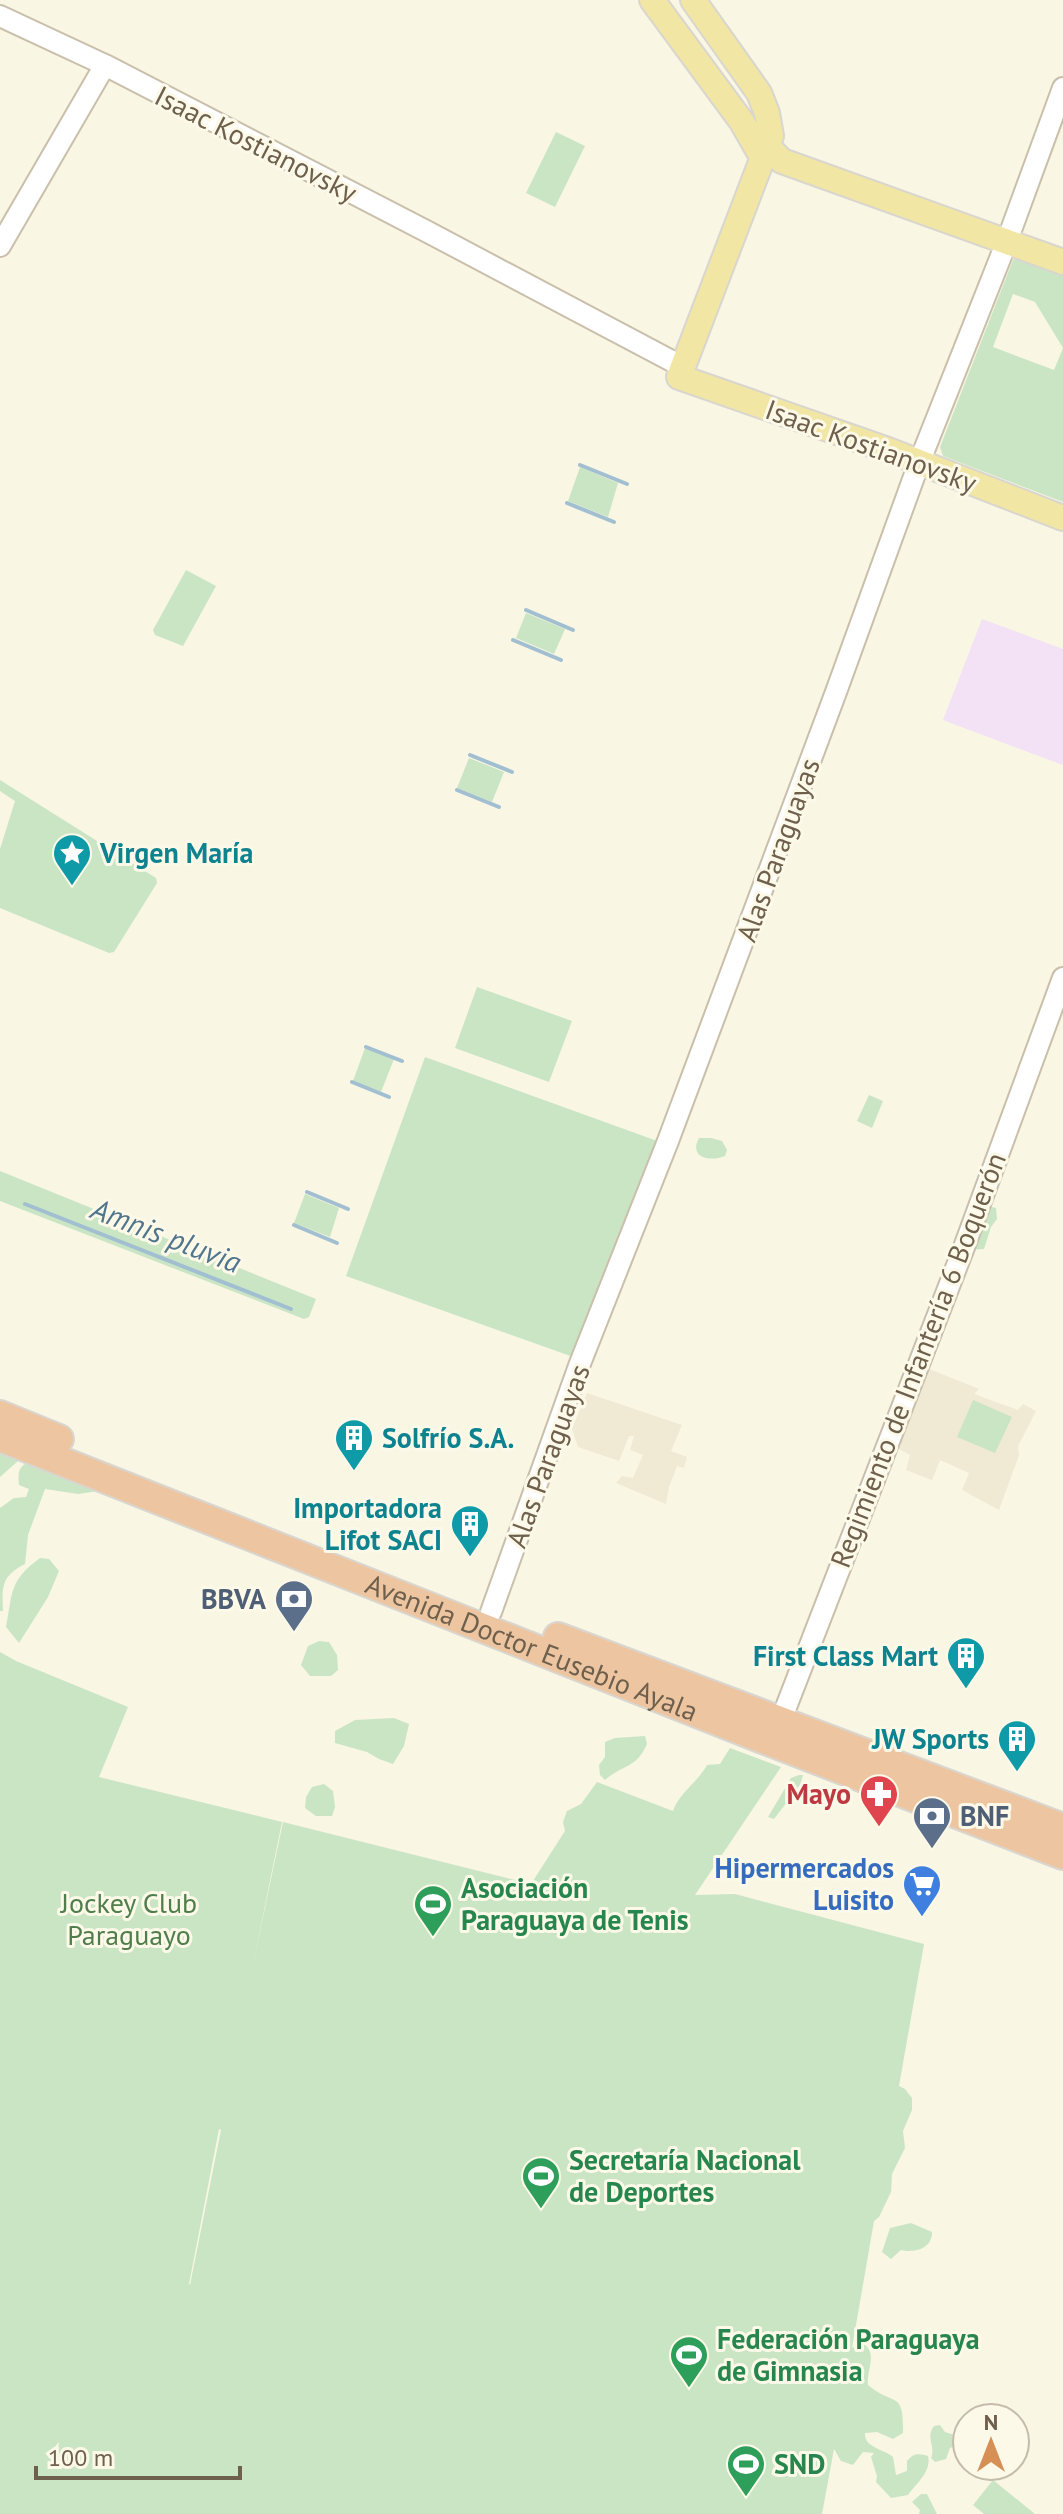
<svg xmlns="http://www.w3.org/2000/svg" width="1063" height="2514" font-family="'PT Sans',sans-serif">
	<rect width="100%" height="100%" fill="#f9f6e4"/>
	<path fill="#f0e9d3" d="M 927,1368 L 979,1389 L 974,1394 L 1018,1410 L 1023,1404 L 1036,1411 L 1018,1446 L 1019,1455 L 999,1510 L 962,1490 L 969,1473 L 940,1460 L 932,1480 L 906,1470 L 910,1455 L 897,1448 Z
		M 587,1393 L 682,1425 L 671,1451 L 687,1457 L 684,1468 L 677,1466 L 669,1487 L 666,1504 L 616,1483 L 622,1476 L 633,1478 L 643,1455 L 630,1450 L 634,1436 L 629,1436 L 619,1461 L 578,1447 L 572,1429 Z"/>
	<path fill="#f3e1f5" d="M 982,619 L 1063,649 L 1063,765 L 943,720 Z"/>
	<path fill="#cae5c4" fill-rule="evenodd" d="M 556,132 L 585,146 L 555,207 L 526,193 Z
		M 1021,258 L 1063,273 L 1063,502 L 943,456 L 940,447 L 1013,260 ZM 1013,294 L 1035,302 L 1063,348 L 1054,370 L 993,347 Z
		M 580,467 L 618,483 L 608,517 L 568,501 Z
		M 186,570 L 216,586 L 183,646 L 155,635 L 153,630 Z
		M 526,613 L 565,629 L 554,654 L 516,638 Z
		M 469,758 L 504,772 L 492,802 L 457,788 Z
		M 0,780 L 156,878 L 157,883 L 114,952 L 109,953 L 0,908 L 0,849 L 15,801 L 0,791 Z
		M 477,987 L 572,1021 L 549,1082 L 455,1048 Z
		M 365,1048 L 394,1059 L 381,1092 L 353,1081 Z
		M 425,1057 L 660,1142 L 576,1358 L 346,1276 Z
		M 869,1095 L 883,1101 L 872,1128 L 857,1121 Z
		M 699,1138 L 711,1138 L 722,1141 L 727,1150 L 725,1156 C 711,1162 688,1158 699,1138 Z
		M 0,1171 L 316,1299 L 309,1317 L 304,1319 L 0,1201 Z
		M 305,1194 L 339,1208 L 330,1237 L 294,1223 Z
		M 987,1206 L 996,1208 L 997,1219 L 991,1227 L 984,1249 L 968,1250 Z
		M 973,1400 L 1012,1417 L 995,1453 L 957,1437 Z
		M 0,1447 L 14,1452 L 18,1461 L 0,1477 Z
		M 32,1460 L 105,1490 L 78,1494 L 45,1489 L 28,1535 L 25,1564 C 1,1576 2,1587 3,1611 L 0,1611 L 0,1508 L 14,1498 L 26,1497 L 29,1489 L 19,1485 C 18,1470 18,1467 32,1460 Z
		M 40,1558 L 49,1559 L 59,1571 L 48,1597 L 19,1643 L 6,1627 C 13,1591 9,1581 40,1558 Z
		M 319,1641 L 329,1642 L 337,1655 L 338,1670 L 331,1676 L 310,1676 L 301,1665 L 308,1646 Z
		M 0,1652 L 16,1661 L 128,1707 L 99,1777 L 282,1822 L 252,1969 L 283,1822 L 531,1884 L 565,1831 L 563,1822 L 567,1811 L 581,1804 L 597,1782 L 673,1811 C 679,1793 698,1782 707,1765 L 720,1764 L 730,1748 L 781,1767 L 695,1895 L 735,1894 L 924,1944 L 899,2086 L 905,2089 L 912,2098 L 912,2110 L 903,2131 L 905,2148 L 892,2174 L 891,2192 L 879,2217 L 874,2221 L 852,2348 L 862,2343 C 879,2352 866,2370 868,2385 C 894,2407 904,2389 903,2433 L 893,2439 L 877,2432 L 865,2433 C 864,2448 884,2449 893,2457 L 896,2475 L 907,2471 L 907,2461 C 913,2453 919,2453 928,2456 C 932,2471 916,2484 908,2495 L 891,2498 L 876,2482 L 877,2476 L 871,2457 L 874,2453 L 863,2452 L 853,2465 L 841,2461 L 834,2449 L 822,2514 L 0,2514 ZM 219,2129 L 221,2130 L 190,2285 L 189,2284 Z
		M 394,1718 L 409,1724 L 404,1746 L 393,1764 L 379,1759 L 367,1752 L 335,1743 L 335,1731 L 355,1720 Z
		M 645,1736 L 647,1744 C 636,1769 623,1764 605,1780 L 600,1775 L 599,1765 L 605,1757 L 605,1742 L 615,1738 Z
		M 799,1775 L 803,1775 L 800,1785 L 774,1819 L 768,1817 L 791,1778 Z
		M 324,1784 L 333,1791 L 335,1807 L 332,1816 L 316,1816 L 305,1808 L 306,1797 L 312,1787 Z
		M 911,2223 L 932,2232 C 932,2249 915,2253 901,2250 L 891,2259 L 882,2252 L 890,2228 Z
		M 940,2425 L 945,2432 L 954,2435 L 957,2440 L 955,2446 L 950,2448 L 946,2459 L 935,2462 L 931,2458 C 936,2446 925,2438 934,2426 Z
		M 993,2480 L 1035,2514 L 984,2514 L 973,2505 Z
		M 921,2494 L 927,2494 L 937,2514 L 919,2514 L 920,2510 L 912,2502 Z"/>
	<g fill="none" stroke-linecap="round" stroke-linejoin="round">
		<path stroke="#a2bfd1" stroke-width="4" d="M 580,465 L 627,484
			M 567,503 L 614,522
			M 526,610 L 573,630
			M 513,640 L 561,660
			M 470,755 L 512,772
			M 457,790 L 499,807
			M 366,1047 L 402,1061
			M 352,1082 L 389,1097
			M 307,1192 L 348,1209
			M 25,1204 L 291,1309
			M 294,1225 L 337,1243"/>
		<defs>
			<path id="minor" d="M 0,16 L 105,65 L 426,231 L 683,367
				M 0,246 L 105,65
				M 491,1612 L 579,1366 L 668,1141 L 836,692 L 919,463 L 1007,241 L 1063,88
				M 776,1733 L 963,1250 L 1063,978"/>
			<path id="major" d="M 652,0 L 742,122 L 762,157
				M 693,0 L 759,93 L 767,113 L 771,136 L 679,377 L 888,450 L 1063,518
				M 767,146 L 782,161 L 1063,262"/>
			<g id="highway">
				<path d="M 0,1415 L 59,1439"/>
				<path id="s1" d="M 0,1437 L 763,1739 L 1063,1855"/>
				<path d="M 558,1637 L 1063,1828"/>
			</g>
		</defs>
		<use href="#minor" stroke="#c9bfab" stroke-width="24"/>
		<use href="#major" stroke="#d9d6d0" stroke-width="28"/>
		<use href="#highway" stroke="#d9d6d0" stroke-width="32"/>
		<use href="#minor" stroke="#fff" stroke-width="20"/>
		<use href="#major" stroke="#f1e6a3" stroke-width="24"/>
		<use href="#highway" stroke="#edc6a1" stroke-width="28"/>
	</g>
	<defs>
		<symbol id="sight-pin" viewBox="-11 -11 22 30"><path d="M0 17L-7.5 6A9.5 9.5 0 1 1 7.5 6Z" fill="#0f9aa8" stroke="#fdf9e9"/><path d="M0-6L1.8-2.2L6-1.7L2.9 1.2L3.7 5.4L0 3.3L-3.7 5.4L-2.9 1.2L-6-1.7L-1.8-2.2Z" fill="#fff"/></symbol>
		<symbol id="building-pin" viewBox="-11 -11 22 30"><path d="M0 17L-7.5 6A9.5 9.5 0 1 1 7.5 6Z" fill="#0f9aa8" stroke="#fdf9e9"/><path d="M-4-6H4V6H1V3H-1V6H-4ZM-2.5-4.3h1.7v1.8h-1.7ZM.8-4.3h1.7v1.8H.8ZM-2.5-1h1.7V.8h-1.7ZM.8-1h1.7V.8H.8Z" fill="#fff"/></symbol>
		<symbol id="bank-pin" viewBox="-11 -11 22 30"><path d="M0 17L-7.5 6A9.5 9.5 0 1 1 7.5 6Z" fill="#5c6f8a" stroke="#fdf9e9"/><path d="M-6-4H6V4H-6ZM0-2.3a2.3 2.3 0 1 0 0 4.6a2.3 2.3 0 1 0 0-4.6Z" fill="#fff"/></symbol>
		<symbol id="pharmacy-pin" viewBox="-11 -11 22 30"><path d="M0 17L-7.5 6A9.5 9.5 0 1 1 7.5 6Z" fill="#e0444e" stroke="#fdf9e9"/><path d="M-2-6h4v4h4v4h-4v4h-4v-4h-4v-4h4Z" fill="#fff"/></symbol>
		<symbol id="supermarket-pin" viewBox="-11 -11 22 30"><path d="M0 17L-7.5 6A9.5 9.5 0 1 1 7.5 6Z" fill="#3f7fe0" stroke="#fdf9e9"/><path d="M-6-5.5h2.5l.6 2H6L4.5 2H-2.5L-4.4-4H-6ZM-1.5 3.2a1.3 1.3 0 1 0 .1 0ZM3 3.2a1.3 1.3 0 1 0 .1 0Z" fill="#fff"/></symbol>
		<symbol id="stadium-pin" viewBox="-11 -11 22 30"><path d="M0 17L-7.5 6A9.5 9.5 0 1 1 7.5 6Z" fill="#2e9e5b" stroke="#fdf9e9"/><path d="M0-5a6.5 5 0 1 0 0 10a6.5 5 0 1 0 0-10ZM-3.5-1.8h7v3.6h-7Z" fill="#fff"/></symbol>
	</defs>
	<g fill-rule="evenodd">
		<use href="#sight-pin" x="50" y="831" width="44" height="60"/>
		<use href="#building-pin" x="332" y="1416" width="44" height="60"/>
		<use href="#building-pin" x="448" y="1502" width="44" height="60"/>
		<use href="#bank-pin" x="272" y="1577" width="44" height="60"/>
		<use href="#building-pin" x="944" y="1634" width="44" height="60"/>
		<use href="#building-pin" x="995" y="1717" width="44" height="60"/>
		<use href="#pharmacy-pin" x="857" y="1772" width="44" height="60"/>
		<use href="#bank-pin" x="910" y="1794" width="44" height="60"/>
		<use href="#supermarket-pin" x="900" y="1862" width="44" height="60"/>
		<use href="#stadium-pin" x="411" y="1882" width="44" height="60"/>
		<use href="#stadium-pin" x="519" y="2154" width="44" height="60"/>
		<use href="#stadium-pin" x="667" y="2333" width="44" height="60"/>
		<use href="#stadium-pin" x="724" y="2442" width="44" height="60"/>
	</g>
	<g text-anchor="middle" stroke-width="6" stroke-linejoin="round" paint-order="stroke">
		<g font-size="28" fill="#6e604c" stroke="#fdf9e9">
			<text transform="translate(256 144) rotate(27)" y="10">Isaac Kostianovsky</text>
			<text transform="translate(871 446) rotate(20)" y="10">Isaac Kostianovsky</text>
			<text transform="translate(778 850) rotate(-70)" y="10">Alas Paraguayas</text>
			<text transform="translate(918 1360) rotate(-69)" y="10">Regimiento de Infantería 6 Boquerón</text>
			<text transform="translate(548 1456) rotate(-70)" y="10">Alas Paraguayas</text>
			<text dy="10" stroke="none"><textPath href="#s1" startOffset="572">Avenida Doctor Eusebio Ayala</textPath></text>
		</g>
		<g font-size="28" font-weight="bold" fill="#0d838f" stroke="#fdf9e9" text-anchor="end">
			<text x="100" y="863" text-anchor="start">Virgen María</text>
			<text x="382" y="1448" text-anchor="start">Solfrío S.A.</text>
			<text x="442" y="1518">Importadora<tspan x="442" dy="32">Lifot SACI</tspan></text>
			<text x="938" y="1666">First Class Mart</text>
			<text x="989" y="1749">JW Sports</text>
		</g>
		<g font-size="28" font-weight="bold" fill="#4e5e75" stroke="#fdf9e9" text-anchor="end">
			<text x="266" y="1609">BBVA</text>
			<text x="960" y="1826" text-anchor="start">BNF</text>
		</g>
		<g font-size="28" font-weight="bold" fill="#be3a42" stroke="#fdf9e9" text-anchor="end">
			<text x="851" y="1804">Mayo</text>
		</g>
		<g font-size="28" font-weight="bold" fill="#366cbe" stroke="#fdf9e9" text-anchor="end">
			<text x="894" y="1878">Hipermercados<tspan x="894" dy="32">Luisito</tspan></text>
		</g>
		<g font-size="28" font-weight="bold" fill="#27864d" stroke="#fdf9e9" text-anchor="start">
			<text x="461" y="1898">Asociación<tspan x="461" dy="32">Paraguaya de Tenis</tspan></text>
			<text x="569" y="2170">Secretaría Nacional<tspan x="569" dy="32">de Deportes</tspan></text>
			<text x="717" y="2349">Federación Paraguaya<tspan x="717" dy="32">de Gimnasia</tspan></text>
			<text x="774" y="2474">SND</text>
		</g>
		<g font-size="28" fill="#4f7e4c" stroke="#fdf9e9">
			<text x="129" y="1913">Jockey Club<tspan x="129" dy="32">Paraguayo</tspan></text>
		</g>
		<g font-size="30" font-style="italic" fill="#50758c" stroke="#fdf9e9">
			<text transform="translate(166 1236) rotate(21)" y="10">Amnis pluvia</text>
		</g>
	</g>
	<g transform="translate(991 2442)"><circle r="38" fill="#fdf9e9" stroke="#c4bcaa" stroke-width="2"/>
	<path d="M0-6L14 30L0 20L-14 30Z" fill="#d69056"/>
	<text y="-12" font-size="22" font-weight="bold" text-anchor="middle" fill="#6e604c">N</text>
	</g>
	<path d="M36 2466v12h204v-12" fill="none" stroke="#6e604c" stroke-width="4"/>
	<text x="48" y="2466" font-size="24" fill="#6e604c" stroke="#fdf9e9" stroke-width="6" paint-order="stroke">100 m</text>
</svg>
